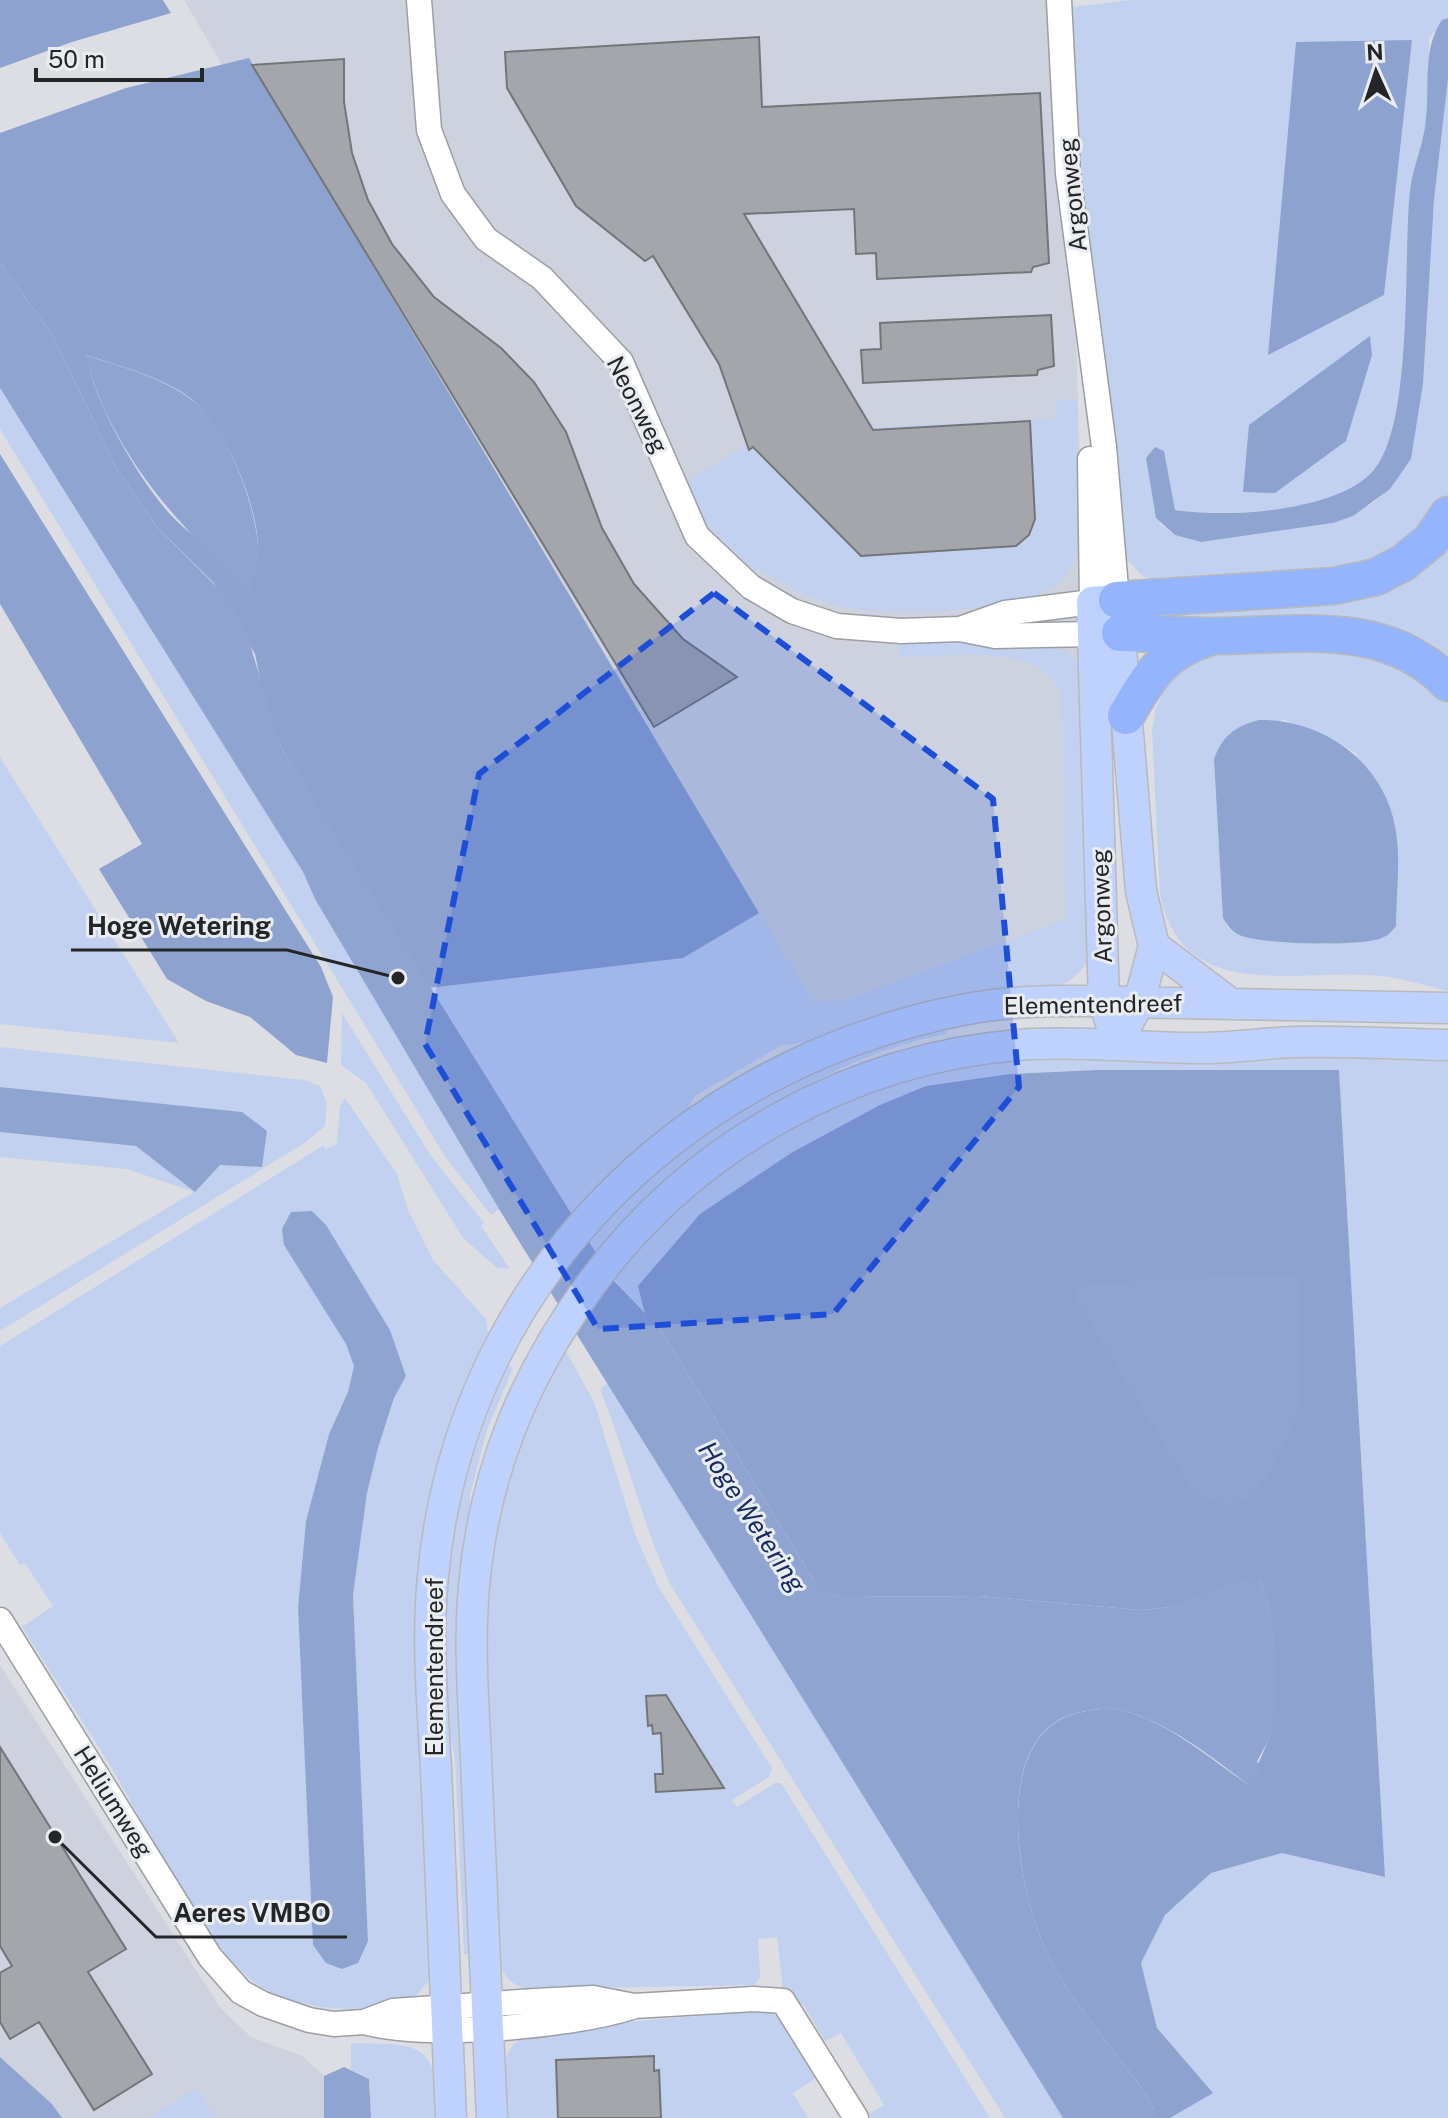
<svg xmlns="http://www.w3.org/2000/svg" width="1448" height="2118" font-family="'Public Sans',sans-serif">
	<rect width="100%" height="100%" fill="#dcdee3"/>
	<path fill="#cdd2de" d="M 184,0 L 1065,0 L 1087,681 L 1076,970 L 792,1035 Z
		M 0,1665 L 221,2009 L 251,2037 L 302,2056 L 324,2076 L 324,2118 L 62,2118 L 52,2104 L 0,2057 Z"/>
	<path fill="#c2d1ef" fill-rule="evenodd" d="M 1131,0 L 1448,0 L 1448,18 L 1429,38 C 1429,65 1431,96 1426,123 C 1422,147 1412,168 1410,193 C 1405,256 1412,428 1372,472 C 1335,513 1227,517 1175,510 L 1169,482 L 1160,524 L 1175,535 L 1201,542 L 1333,523 L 1373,503 L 1390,488 L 1411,459 L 1423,384 L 1434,200 L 1448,77 L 1448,496 L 1430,523 L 1369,567 L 1156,582 L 1141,575 L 1123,555 L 1110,455 L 1099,317 L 1082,210 L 1073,7 Z
		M 847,384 L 874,427 L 1056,418 L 1055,400 L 1077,400 L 1078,543 C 1075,559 1069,574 1056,585 C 1020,614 878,617 834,605 C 806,597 782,582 757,568 L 753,572 C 734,557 685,505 687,481 Z
		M 0,388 L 303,872 L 315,899 L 499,1209 L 491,1215 L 446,1158 L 0,429 Z
		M 1448,535 L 1448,656 C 1384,597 1260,622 1178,626 L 1179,609 L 1311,604 Z
		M 956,641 L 1049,645 L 1067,651 L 1082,667 L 1090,958 C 1078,977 1067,984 1046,991 L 846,1029 L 813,1041 L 780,1046 L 695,1096 L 686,1112 L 574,1218 L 429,988 L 683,958 L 759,913 L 814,1003 L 852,998 L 1066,919 L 1062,700 C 1057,687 1053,677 1041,669 C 1010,648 936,657 899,657 L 899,644 Z
		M 1359,646 L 1448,694 L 1448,991 C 1423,985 1396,976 1370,975 C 1288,970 1183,1002 1160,895 L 1152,730 L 1156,708 L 1166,686 L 1179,669 L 1210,650 ZM 1284,720 L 1331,738 L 1357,754 L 1386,937 C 1335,949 1277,945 1228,928 L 1223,917 L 1214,761 C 1225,725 1251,725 1284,720 Z
		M 0,757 L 179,1043 L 0,1024 Z
		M 342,1013 L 431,1156 L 484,1223 L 481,1226 L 510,1269 L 497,1268 L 463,1238 L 366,1083 L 341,1065 Z
		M 944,1024 L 946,1034 C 793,1065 709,1155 598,1255 L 586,1237 L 647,1173 L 795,1074 Z
		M 0,1047 L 304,1080 L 320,1086 L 327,1103 L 325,1126 L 306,1142 L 0,1331 L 0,1308 L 194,1192 L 127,1169 L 0,1157 L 0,1132 L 136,1146 L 194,1191 L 242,1112 L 0,1087 Z
		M 1448,1051 L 1448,2118 L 1170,2118 L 1212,2093 L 1157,2028 L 1141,1963 L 1165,1915 L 1211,1873 L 1282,1853 L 1385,1877 L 1339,1071 L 1097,1070 L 1010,1074 L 639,1286 L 646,1318 L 610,1274 L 728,1163 L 856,1092 L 1007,1056 Z
		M 345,1098 L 397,1174 L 408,1210 L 433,1260 L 486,1319 L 488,1333 L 483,1357 L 453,1432 L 431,1978 L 413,1999 C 367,2015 301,2012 260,1986 C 218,1960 163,1863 140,1819 C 106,1753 61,1690 22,1627 L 53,1606 L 25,1563 L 20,1565 L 0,1533 L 0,1346 L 324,1145 L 325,1149 L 337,1144 L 340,1106 ZM 312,1211 L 326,1226 L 390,1330 L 406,1376 L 394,1398 L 378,1448 L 367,1493 L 353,1595 L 368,1941 L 313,1945 L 298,1607 L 306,1521 L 329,1434 L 348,1392 L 354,1366 Z
		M 562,1344 L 594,1402 L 635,1534 L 658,1586 L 772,1768 L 769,1777 L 732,1800 L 737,1807 L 775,1783 L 781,1783 L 990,2118 L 872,2118 L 869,2114 L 884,2105 L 841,2033 L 825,2041 L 805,2007 L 783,1989 L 777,1937 L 758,1939 L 760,1977 L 754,1985 L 530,1989 C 512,1987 504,1976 497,1960 L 483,1662 L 486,1577 L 511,1458 Z
		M 505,1364 L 513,1368 L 487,1430 L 470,1495 L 474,1954 L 464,1954 L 455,1757 L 444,1705 L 443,1589 L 463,1475 Z
		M 607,1383 L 1063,2118 L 1005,2118 L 670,1584 C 641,1520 626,1453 600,1389 Z
		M 759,2011 L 779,2016 L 819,2076 L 793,2093 L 808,2118 L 504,2118 C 503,2087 495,2055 524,2036 L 627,2022 Z
		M 351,2043 C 423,2045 435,2041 440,2118 L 371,2118 L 369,2079 L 351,2070 Z
		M 197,2088 L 216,2118 L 147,2118 Z"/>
	<path fill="#8da2cf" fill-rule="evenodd" d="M 0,0 L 163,0 L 171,13 L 72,42 L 0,68 Z
		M 1412,40 L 1384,295 L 1268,355 L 1296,42 Z
		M 249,58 L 759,913 L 683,958 L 429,988 L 281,747 L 265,703 L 255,654 L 214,583 L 156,526 L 117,469 L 52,334 L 0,263 L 0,133 L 126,88 ZM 86,355 C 119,366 160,376 189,397 C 225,425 257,502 258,547 C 258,557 255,568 253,577 C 226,557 191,538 169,513 C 136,475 95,404 86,355 Z
		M 1370,336 L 1372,355 L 1346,441 L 1275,493 L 1243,492 L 1249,425 Z
		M 0,454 L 321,967 L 333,997 L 327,1063 L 296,1055 L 250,1017 L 206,1001 L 167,979 L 99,869 L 142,844 L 0,604 Z
		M 1097,1070 L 1339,1070 L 1385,1877 L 1282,1853 L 1211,1873 L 1165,1915 L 1141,1963 L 1157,2028 L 1213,2093 L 1170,2118 L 1154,2118 L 1154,2110 L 1145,2092 C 1109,2043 1062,1993 1040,1936 C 1016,1875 992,1729 1082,1712 C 1096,1709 1110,1707 1124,1711 C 1170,1723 1210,1759 1249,1785 C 1255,1768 1266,1750 1270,1733 C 1279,1694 1276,1615 1260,1579 L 1170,1607 L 1141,1610 L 979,1596 L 843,1597 L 825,1591 L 813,1579 L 661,1330 L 646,1318 L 638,1286 L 700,1214 L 791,1153 L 880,1105 L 926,1086 L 1010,1074 Z"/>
	<path fill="#8fa4d1" d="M 1448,18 L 1448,79 L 1434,200 L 1423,384 L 1411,459 L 1390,489 L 1353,516 L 1333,523 L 1201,542 L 1175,535 L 1156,518 L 1146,458 L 1155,447 L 1164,451 L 1175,510 C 1226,518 1337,512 1373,471 C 1414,424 1403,256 1410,190 C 1413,166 1424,143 1426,119 C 1430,85 1422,49 1442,20 Z
		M 0,263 L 52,334 L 117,469 L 156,526 L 224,594 L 243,621 L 281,747 L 574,1218 L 614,1281 L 661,1330 L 813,1579 L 826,1591 L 843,1597 L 979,1596 L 1141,1610 L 1170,1607 L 1249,1577 L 1260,1579 C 1276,1614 1280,1696 1270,1734 C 1268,1743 1261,1753 1257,1762 L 1264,1771 L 1249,1785 C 1213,1758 1168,1722 1124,1711 C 1109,1707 1095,1709 1081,1712 C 992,1729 1016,1875 1040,1936 C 1062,1993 1109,2043 1145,2092 L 1154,2110 L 1154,2118 L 1063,2118 L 499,1209 L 315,899 L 303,872 L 0,388 Z
		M 85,355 C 119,366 158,376 188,397 C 226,423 254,500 258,545 C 259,560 253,578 253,594 C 178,526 112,455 85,355 Z
		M 1259,720 C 1328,719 1391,768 1397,840 C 1400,868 1396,898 1396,926 C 1392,931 1388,936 1382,938 C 1359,947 1270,944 1245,937 C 1234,934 1228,927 1223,918 L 1214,760 C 1221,737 1235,726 1259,720 Z
		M 0,1087 L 242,1112 L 267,1131 L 262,1167 L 220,1165 L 195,1192 L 136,1146 L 0,1132 Z
		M 312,1211 L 326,1225 L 390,1330 L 406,1376 L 394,1398 L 378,1448 L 367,1493 L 353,1595 L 368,1941 L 358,1963 L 342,1969 L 326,1963 L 313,1945 L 298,1607 L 306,1521 L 329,1434 L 348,1392 L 354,1366 L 346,1344 L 284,1245 L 282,1229 L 291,1212 Z
		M 1253,1275 L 1298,1276 L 1301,1399 C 1297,1418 1288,1435 1279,1452 C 1258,1496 1243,1518 1193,1492 L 1076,1300 L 1076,1292 L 1085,1284 Z
		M 0,2057 L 52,2104 L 62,2118 L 0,2118 Z
		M 344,2067 L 369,2079 L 371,2118 L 324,2118 L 324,2076 Z"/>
	<path fill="#a4a6ab" stroke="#737579" stroke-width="2" d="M 759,37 L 762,107 L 1040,93 L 1049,263 L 1033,267 L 1031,272 L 877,279 L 876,253 L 856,254 L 854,209 L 744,214 L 873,430 L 1030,421 L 1035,519 L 1029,535 L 1016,546 L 861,556 L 753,447 L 749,450 L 719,364 L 653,256 L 645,261 L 576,206 L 507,88 L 505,52 Z
		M 344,59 L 344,102 L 352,153 L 368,200 L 392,244 L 434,297 L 501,348 L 534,382 L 566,432 L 602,528 L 634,584 L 683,639 L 737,677 L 654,727 L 252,65 Z
		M 1051,315 L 1054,366 L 1038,370 L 1037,375 L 863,383 L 861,350 L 881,349 L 880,323 Z
		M 666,1695 L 724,1788 L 656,1792 L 655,1774 L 663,1774 L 661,1733 L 653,1734 L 652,1725 L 648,1726 L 646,1696 Z
		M 0,1747 L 126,1949 L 88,1972 L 152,2074 L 94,2110 L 39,2022 L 10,2039 L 0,2022 L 0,1973 L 12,1966 L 0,1946 Z
		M 654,2056 L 654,2071 L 659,2070 L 661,2118 L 558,2118 L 556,2060 Z"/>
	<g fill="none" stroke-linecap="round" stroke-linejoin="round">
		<defs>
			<path id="minor" d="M 419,0 L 429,130 L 453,194 L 486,239 L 542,278 L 621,362 L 697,536 L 751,587 L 792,611 L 837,626 L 901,631 L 960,629 L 995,636 L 1094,634
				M 1059,0 L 1068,174 L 1104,447 L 1117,600
				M 960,629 L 1005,613 L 1092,602 L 1090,459
				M 0,1620 L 210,1957 L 241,1992 L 263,2004 L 309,2020 L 334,2024 L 364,2022 L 393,2011 L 535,2001 L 593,1998 L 634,2006 L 754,1999 L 783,2001 L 856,2118
				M 364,2022 C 426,2039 569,2027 632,2007"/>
			<path id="major" d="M 1117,600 L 1141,891 L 1154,946 L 1139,1002 L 1117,1043 L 1104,1001 L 1092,602 Z
				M 1154,946 L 1231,1004
				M 451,2118 C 447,2009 442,1900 437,1791 C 434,1719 426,1648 433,1576 C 460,1284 679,1065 962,1010 C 1032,996 1106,1002 1177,1003 C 1267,1005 1358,1006 1448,1008
				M 492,2118 C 488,2007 482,1896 477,1784 C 475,1718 468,1652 474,1586 C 484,1473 523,1378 589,1287 C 692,1144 857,1054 1033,1044 C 1088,1041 1141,1048 1195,1048 C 1228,1049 1262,1043 1295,1042 C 1346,1041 1397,1044 1448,1045"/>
			<path id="highway" d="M 1117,600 L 1334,586 L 1376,577 L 1403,563 L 1431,540 L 1448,515
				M 1120,633 C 1151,633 1182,636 1213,636 C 1294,636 1385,617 1448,683
				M 1126,716 C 1147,678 1165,650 1208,638"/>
		</defs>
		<use href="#minor" stroke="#9c9ea3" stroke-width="27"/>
		<use href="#major" stroke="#b9b9ba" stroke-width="33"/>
		<use href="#highway" stroke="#b9b9ba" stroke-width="39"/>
		<use href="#minor" stroke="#fff" stroke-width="24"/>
		<use href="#major" stroke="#bfd2fe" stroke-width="30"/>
		<use href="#highway" stroke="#94b4fd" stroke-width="36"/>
	</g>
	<path fill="#1d4ed8" fill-opacity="0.2" stroke="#1d4ed8" stroke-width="6" stroke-dasharray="16 10" stroke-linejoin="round" d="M 714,593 L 993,799 L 1019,1087 L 833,1314 L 598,1329 L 425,1044 L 479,774 Z"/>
	<g text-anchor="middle" stroke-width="6" stroke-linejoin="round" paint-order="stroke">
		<g font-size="24" fill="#242527" stroke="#e9ecf1">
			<text transform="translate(1073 195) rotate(-96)" y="8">Argonweg</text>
			<text transform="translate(637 405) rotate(63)" y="8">Neonweg</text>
			<text transform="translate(1102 906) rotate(-92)" y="8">Argonweg</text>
			<text transform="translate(1093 1005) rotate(-1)" y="8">Elementendreef</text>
			<text transform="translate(435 1667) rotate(-90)" y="8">Elementendreef</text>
			<text transform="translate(113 1802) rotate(58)" y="8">Heliumweg</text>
		</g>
		<g font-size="26" font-style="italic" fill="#172c63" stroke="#e9ecf1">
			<text transform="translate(752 1517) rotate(57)" y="9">Hoge Wetering</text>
		</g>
	</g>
	<path fill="none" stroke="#242527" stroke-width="3" d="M398 978L287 950H71M55 1837L156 1937H347"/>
	<g fill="#242527" stroke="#e9ecf1" stroke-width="3">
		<circle cx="398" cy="978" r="8"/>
		<circle cx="55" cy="1837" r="8"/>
	</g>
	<g font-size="26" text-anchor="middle" font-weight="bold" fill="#242527" stroke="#e9ecf1" stroke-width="6" stroke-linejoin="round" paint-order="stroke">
		<text x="179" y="935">Hoge Wetering</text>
		<text x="252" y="1922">Aeres VMBO</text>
	</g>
	<g transform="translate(1376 72) rotate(357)" stroke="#e9ecf1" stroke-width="6" paint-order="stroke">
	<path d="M0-6L14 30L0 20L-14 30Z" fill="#242527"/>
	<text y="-12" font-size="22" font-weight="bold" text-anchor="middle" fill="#242527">N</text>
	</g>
	<path d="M36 68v12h166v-12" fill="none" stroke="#242527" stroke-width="4"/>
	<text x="48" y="68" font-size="24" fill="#242527" stroke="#e9ecf1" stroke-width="6" paint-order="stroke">50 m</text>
</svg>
